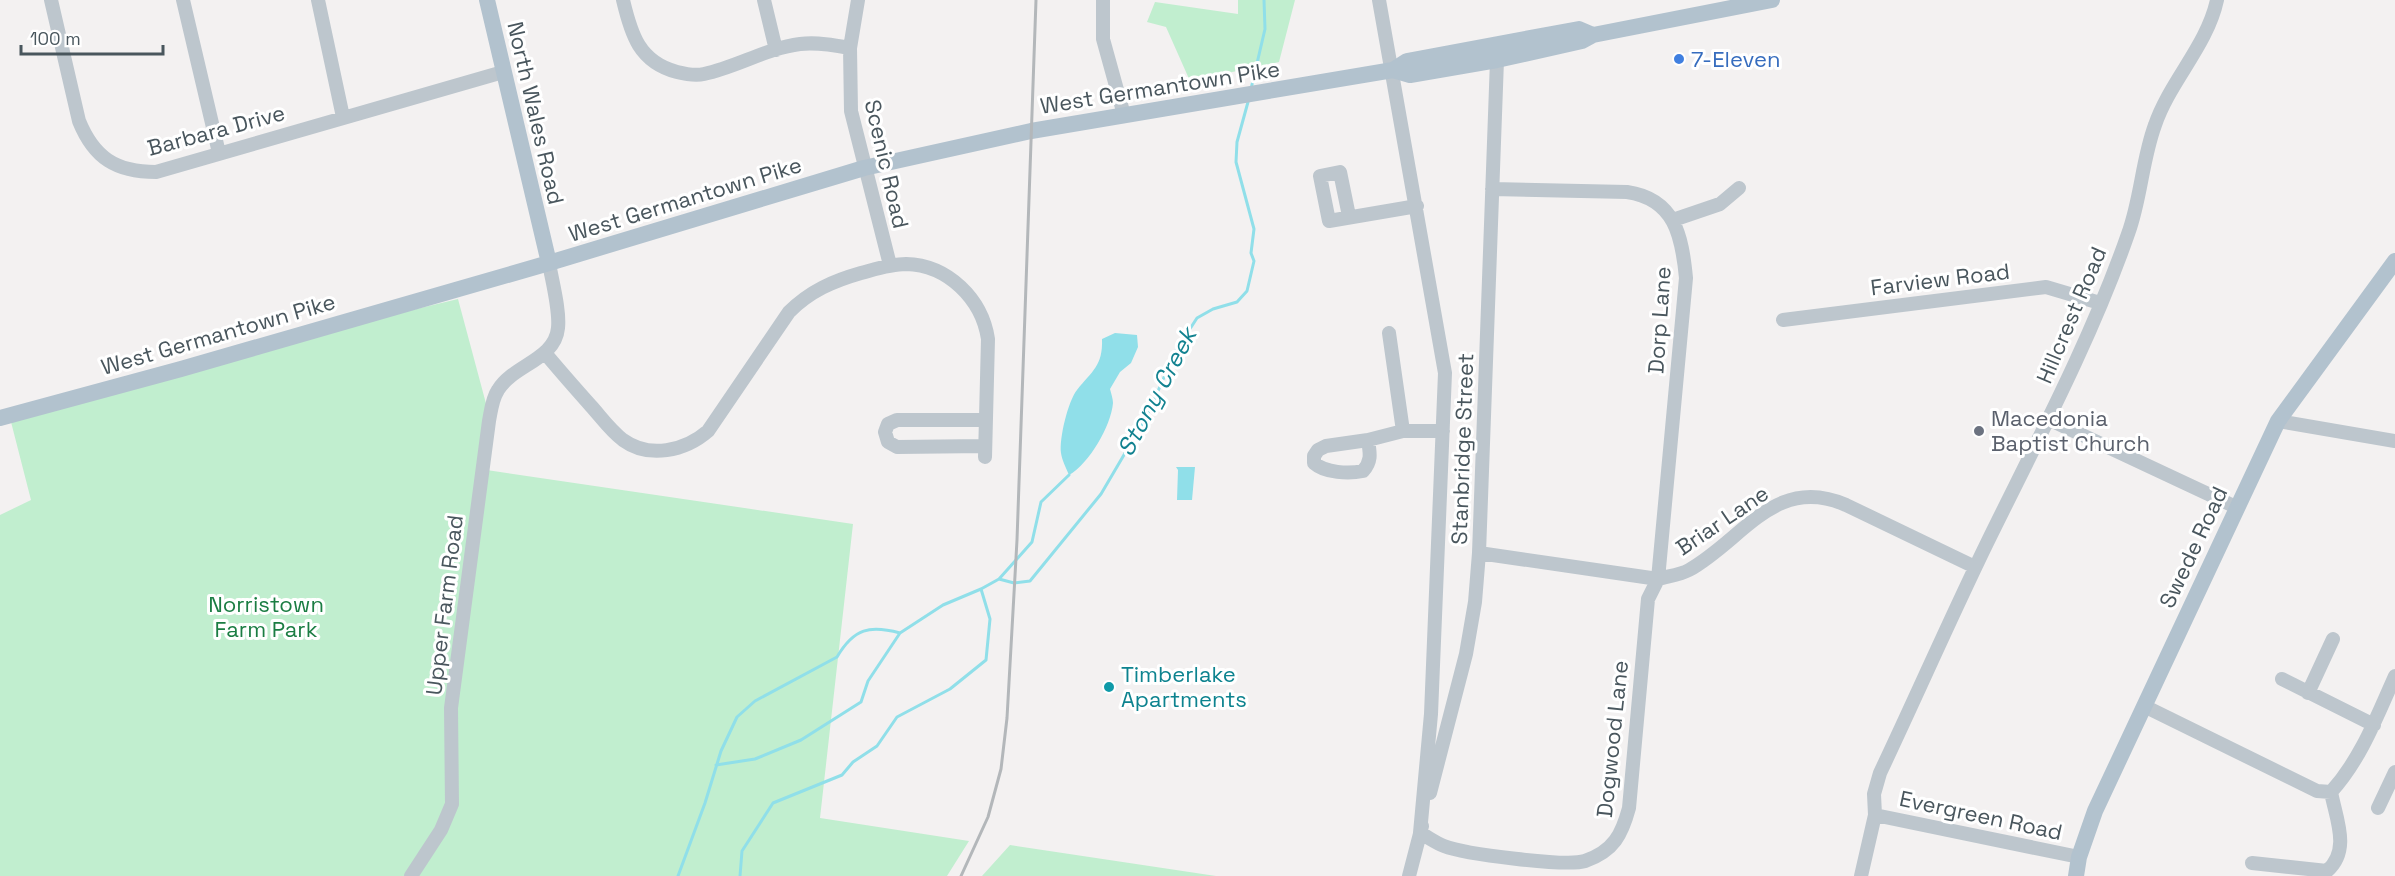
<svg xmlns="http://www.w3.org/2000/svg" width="2395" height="876" font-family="'Space Grotesk',sans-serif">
	<rect width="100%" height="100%" fill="#f3f1f1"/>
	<path fill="#c1eecf" d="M 1238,0 L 1295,0 L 1279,62 L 1190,81 L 1166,27 L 1147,22 L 1155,2 L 1238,14 Z
		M 458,299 L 488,411 L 480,469 L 853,524 L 820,818 L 969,841 L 947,876 L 0,876 L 0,515 L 31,500 L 10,418 L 358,323 Z
		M 1010,845 L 1216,876 L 982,876 Z"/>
	<path fill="#90dfe9" d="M 1115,333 L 1137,335 L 1138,347 L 1131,363 L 1120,372 L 1110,389 C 1111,393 1113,399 1113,403 C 1111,426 1089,464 1069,475 C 1066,468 1062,460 1061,453 C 1059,439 1068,401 1077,390 C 1092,371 1103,366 1102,339 Z
		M 1176,467 L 1195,467 L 1192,500 L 1177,500 L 1178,470 Z"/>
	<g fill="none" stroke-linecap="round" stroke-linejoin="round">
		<path stroke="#90dfe9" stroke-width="3" d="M 1251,89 L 1265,29 L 1264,0
			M 999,579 L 1032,542 L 1041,502 L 1069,475
			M 716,765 L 755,759 L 801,740 L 861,702 L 868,681 L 900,633
			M 678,876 L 705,803 L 721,751 L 737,717 L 755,701 L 837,657 C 854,628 870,625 900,633 L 943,605 L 981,589 L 999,579 L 1014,583 L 1030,581 L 1101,494 L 1148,414 L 1175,352 L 1197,318 L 1213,309 L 1237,302 L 1247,291 L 1254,261 L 1251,253 L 1254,229 L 1236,162 L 1237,142 L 1248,102
			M 740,876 L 742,851 L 773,803 L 842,775 L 853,762 L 877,746 L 897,717 L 950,689 L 986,660 L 990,619 L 981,589"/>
		<path stroke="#bdc6cd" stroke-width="14" d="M 51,0 L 79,121 C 94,158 116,172 156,172 L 503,72
			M 183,0 L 219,153
			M 318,0 L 343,117
			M 623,0 C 631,34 639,62 677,72 C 685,74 695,76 704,74 C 737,67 767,48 800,44 C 817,42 834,45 850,48
			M 764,0 L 776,50
			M 858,0 L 850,48 L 851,111 L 890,265
			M 1103,0 L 1103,39 L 1124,115
			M 1379,0 L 1445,373 L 1431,714 L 1420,833 C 1428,837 1436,843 1444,846 C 1464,854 1567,867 1585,861 C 1614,851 1622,834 1629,808 L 1648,599 L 1658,579 L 1686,278 C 1682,236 1675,199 1627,192 L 1492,189
			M 1349,216 L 1340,172 L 1320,176 L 1329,221 L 1417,206
			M 1673,220 L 1720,204 L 1739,188
			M 1783,320 L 2046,287 L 2100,303
			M 1389,333 L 1403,431
			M 545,353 C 560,371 575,388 591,406 C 601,417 610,430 623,440 C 649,459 685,451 708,431 L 789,312 C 810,291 833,281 861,273 C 876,269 891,264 906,264 C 948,265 982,299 988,339 L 985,457
			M 2048,419 L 2236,507
			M 2278,421 L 2395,441
			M 1368,440 C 1370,453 1372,461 1363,471 C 1349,474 1325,473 1314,463 L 1314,456 L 1318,450 L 1326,446 L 1368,440 L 1403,431 L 1443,431
			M 985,446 L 897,447 L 888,442 L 885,432 L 888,424 L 897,420 L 985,420
			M 1479,553 L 1658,579 C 1668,576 1680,575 1689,570 C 1743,540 1775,474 1846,505 L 1975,567
			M 2282,679 L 2374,725
			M 2308,693 L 2333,639
			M 2144,706 L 2317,791 L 2331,792 C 2361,759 2377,716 2395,676
			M 1430,793 L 1466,654 L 1475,602 L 1479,553 L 1497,60
			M 2378,808 L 2395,772
			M 1875,815 L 2079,857
			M 2252,863 L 2327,871 C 2351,850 2336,819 2331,792
			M 411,876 L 441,830 L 452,804 L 451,708 L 489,421 C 491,411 492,399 498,390 C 513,365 555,360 558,328 C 560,310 552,281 549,263
			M 1409,876 L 1422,826
			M 1861,876 L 1875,815 L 1874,794 L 1880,773 C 1916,697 1950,619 1987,543 C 2036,443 2091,340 2128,234 C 2141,199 2142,160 2155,125 C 2170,81 2207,46 2217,0"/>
		<path stroke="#b2c2ce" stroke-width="16" d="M 487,0 L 549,263
			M 1393,70 L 1410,75 L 1497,60 L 1582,41 L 1593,35 L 1772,0
			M 0,418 L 181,369 L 549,263 L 864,168 L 1031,131 L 1393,70 L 1407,61 L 1579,29 L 1593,35
			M 2076,876 L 2079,857 L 2095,811 L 2278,421 L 2395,261"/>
		<path stroke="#b3b7ba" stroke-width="3" d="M 961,876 L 988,817 L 1001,769 L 1007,718 L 1017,540 L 1036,0"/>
	</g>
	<circle fill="#3f7fe0" stroke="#fff" stroke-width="2" cx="1679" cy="59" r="6"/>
	<circle fill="#6b7280" stroke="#fff" stroke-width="2" cx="1979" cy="431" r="6"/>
	<circle fill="#0f9aa8" stroke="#fff" stroke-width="2" cx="1109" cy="687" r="6"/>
	<g text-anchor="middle" stroke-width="6" stroke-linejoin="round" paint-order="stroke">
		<g font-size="22" fill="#366cbe" stroke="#fff" text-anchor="start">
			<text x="1691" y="67">7-Eleven</text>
		</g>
		<g font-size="22" fill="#49565d" stroke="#fff">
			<text transform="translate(1160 87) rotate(-9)" y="8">West Germantown Pike</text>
			<text transform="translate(536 113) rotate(77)" y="8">North Wales Road</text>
			<text transform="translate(216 130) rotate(-15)" y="8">Barbara Drive</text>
			<text transform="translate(887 164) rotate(77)" y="8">Scenic Road</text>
			<text transform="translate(685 199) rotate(-17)" y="8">West Germantown Pike</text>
			<text transform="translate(1940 279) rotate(-7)" y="8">Farview Road</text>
			<text transform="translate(2071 315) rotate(-67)" y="8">Hillcrest Road</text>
			<text transform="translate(1659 320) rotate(-86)" y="8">Dorp Lane</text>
			<text transform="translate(218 334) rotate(-16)" y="8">West Germantown Pike</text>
			<text transform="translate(1462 449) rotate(-88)" y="8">Stanbridge Street</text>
			<text transform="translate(1722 520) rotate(-34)" y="8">Briar Lane</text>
			<text transform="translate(2193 547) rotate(-65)" y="8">Swede Road</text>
			<text transform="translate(444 605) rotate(-83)" y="8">Upper Farm Road</text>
			<text transform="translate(1612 739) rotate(-84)" y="8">Dogwood Lane</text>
			<text transform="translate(1981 815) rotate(12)" y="8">Evergreen Road</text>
		</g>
		<g font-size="22" fill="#5b616d" stroke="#fff" text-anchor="start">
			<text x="1991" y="426">Macedonia<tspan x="1991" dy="25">Baptist Church</tspan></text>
		</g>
		<g font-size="22" fill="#1b7d43" stroke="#fff">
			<text x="266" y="612">Norristown<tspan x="266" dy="25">Farm Park</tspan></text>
		</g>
		<g font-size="22" fill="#0d838f" stroke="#fff" text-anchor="start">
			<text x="1121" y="682">Timberlake<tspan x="1121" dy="25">Apartments</tspan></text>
		</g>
		<g font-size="24" font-style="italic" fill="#128290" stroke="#fff">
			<text transform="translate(1157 392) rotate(-62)" y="8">Stony Creek</text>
		</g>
	</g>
	<path d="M21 45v9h142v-9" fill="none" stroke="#49565d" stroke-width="3"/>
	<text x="30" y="45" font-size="18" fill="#49565d" stroke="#ffffff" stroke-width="4.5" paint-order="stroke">100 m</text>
</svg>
